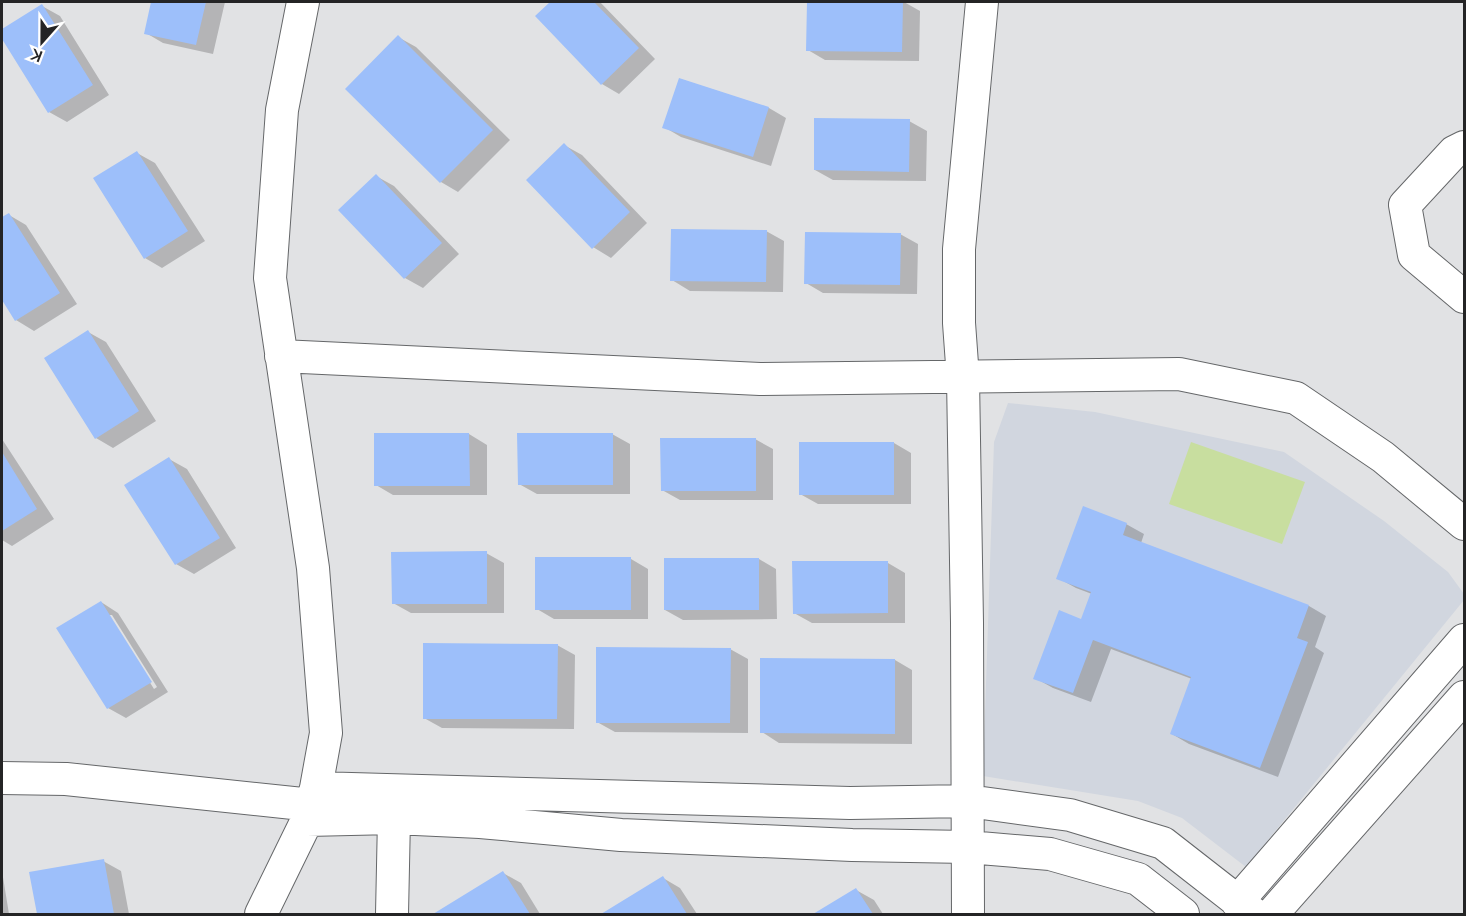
<svg xmlns="http://www.w3.org/2000/svg" width="1466" height="916" font-family="'Nunito Sans',sans-serif">
	<rect width="100%" height="100%" fill="#e1e2e4"/>
	<path fill="#d1d6df" d="M 1008,403 L 1095,412 L 1284,452 L 1384,521 L 1448,572 L 1464,594 L 1464,600 L 1246,867 L 1182,818 L 1138,801 L 983,776 L 994,442 Z"/>
	<path fill="#c8de9f" d="M 1191,442 L 1305,482 L 1282,544 L 1169,504 Z"/>
	<path fill="#0003" fill-rule="evenodd" d="M 153,2 L 225,2 L 213,54 L 163,43 L 146,33 Z
		M 552,2 L 600,2 L 655,59 L 619,94 L 602,84 L 537,16 Z
		M 809,2 L 904,2 L 920,11 L 919,61 L 825,60 L 808,50 Z
		M 42,6 L 60,16 L 109,95 L 67,122 L 49,112 L 2,36 L 2,31 Z
		M 398,37 L 416,47 L 510,140 L 458,192 L 441,182 L 347,89 Z
		M 680,79 L 769,108 L 786,118 L 771,166 L 681,137 L 664,127 Z
		M 909,121 L 927,131 L 926,181 L 833,180 L 815,170 Z
		M 564,145 L 582,155 L 647,223 L 611,258 L 593,247 Z
		M 137,153 L 155,163 L 205,241 L 162,268 L 145,258 Z
		M 376,176 L 394,186 L 459,254 L 423,288 L 405,278 L 340,210 Z
		M 9,215 L 26,225 L 77,304 L 34,331 L 16,320 L 2,297 L 2,219 Z
		M 766,231 L 784,241 L 783,292 L 690,291 L 672,280 Z
		M 900,234 L 918,244 L 917,294 L 823,293 L 806,283 Z
		M 88,332 L 106,342 L 156,421 L 113,448 L 96,438 Z
		M 469,434 L 487,445 L 487,495 L 393,495 L 376,485 Z
		M 612,434 L 630,444 L 630,494 L 537,494 L 519,484 Z
		M 2,439 L 54,519 L 12,546 L 2,540 Z
		M 755,439 L 773,449 L 773,500 L 680,500 L 662,490 Z
		M 894,443 L 911,453 L 911,504 L 818,504 L 800,494 Z
		M 169,459 L 187,469 L 236,548 L 194,574 L 176,564 Z
		M 1126,524 L 1144,534 L 1141,543 L 1309,606 L 1326,616 L 1315,647 L 1324,653 L 1278,777 L 1189,744 L 1172,734 L 1192,679 L 1111,649 L 1091,702 L 1053,688 L 1035,678 L 1082,621 L 1092,594 L 1076,588 L 1058,578 Z
		M 486,553 L 504,563 L 504,613 L 411,613 L 393,603 Z
		M 631,559 L 648,569 L 648,619 L 554,619 L 537,609 Z
		M 759,559 L 776,569 L 777,619 L 683,620 L 665,610 Z
		M 888,563 L 905,573 L 905,623 L 812,623 L 794,613 Z
		M 101,602 L 118,613 L 168,692 L 126,718 L 108,708 ZM 108,615 L 112,615 L 157,687 L 154,689 Z
		M 557,645 L 575,655 L 574,729 L 442,728 L 424,718 Z
		M 730,649 L 748,659 L 748,733 L 615,732 L 597,722 Z
		M 895,660 L 912,670 L 912,744 L 779,743 L 762,732 Z
		M 103,861 L 121,871 L 129,914 L 38,914 L 31,874 Z
		M 2,871 L 9,914 L 2,914 Z
		M 503,873 L 521,883 L 540,914 L 435,914 Z
		M 663,878 L 680,888 L 697,914 L 603,914 Z
		M 856,890 L 874,900 L 883,914 L 816,914 Z"/>
	<path fill="#9dbffa" d="M 151,2 L 206,2 L 196,45 L 144,34 Z
		M 550,2 L 594,2 L 639,48 L 601,85 L 535,16 Z
		M 807,2 L 903,2 L 902,52 L 806,51 Z
		M 42,4 L 93,85 L 48,113 L 2,39 L 2,29 Z
		M 398,35 L 493,130 L 440,183 L 345,89 Z
		M 679,78 L 769,107 L 753,157 L 662,128 Z
		M 814,118 L 910,119 L 909,172 L 814,170 Z
		M 564,143 L 630,212 L 592,249 L 526,180 Z
		M 137,151 L 188,231 L 144,259 L 93,178 Z
		M 376,174 L 442,243 L 404,279 L 338,210 Z
		M 9,213 L 60,293 L 15,321 L 2,300 L 2,217 Z
		M 671,229 L 767,230 L 766,282 L 670,281 Z
		M 805,232 L 901,233 L 900,285 L 804,284 Z
		M 88,330 L 139,411 L 95,439 L 44,358 Z
		M 374,433 L 469,433 L 470,486 L 374,486 Z
		M 517,433 L 613,433 L 613,485 L 518,485 Z
		M 660,438 L 756,438 L 756,491 L 661,491 Z
		M 799,442 L 894,442 L 894,495 L 799,495 Z
		M 2,452 L 37,509 L 2,531 Z
		M 169,457 L 220,538 L 175,565 L 124,485 Z
		M 1083,506 L 1127,523 L 1123,535 L 1309,605 L 1297,638 L 1308,642 L 1260,768 L 1170,734 L 1191,677 L 1093,640 L 1073,693 L 1033,679 L 1059,610 L 1081,619 L 1091,592 L 1056,579 Z
		M 487,551 L 487,604 L 392,604 L 391,552 Z
		M 535,557 L 631,557 L 631,610 L 535,610 Z
		M 664,558 L 759,558 L 759,610 L 664,610 Z
		M 792,561 L 888,561 L 888,613 L 793,614 Z
		M 101,601 L 152,682 L 107,709 L 56,628 Z
		M 423,643 L 558,644 L 557,719 L 423,719 Z
		M 596,647 L 731,648 L 730,723 L 596,723 Z
		M 760,658 L 895,659 L 895,734 L 760,733 Z
		M 104,859 L 114,914 L 37,914 L 29,872 Z
		M 503,871 L 530,914 L 433,914 Z
		M 663,876 L 687,914 L 601,914 Z
		M 856,888 L 873,914 L 813,914 Z"/>
	<g fill="none" stroke-linecap="round" stroke-linejoin="round">
		<defs>
			<path id="minor" d="M 1464,147 L 1454,152 L 1405,205 L 1414,255 L 1464,297
				M 281,356 L 760,379 L 1179,374 L 1296,398 L 1383,457 L 1464,524
				M 2,778 L 66,779 L 312,805
				M 316,788 L 850,803 L 968,801 L 1070,815 L 1163,843 L 1254,914
				M 307,820 L 394,818 L 480,822 L 621,835 L 852,845 L 968,847 L 1050,854 L 1138,879 L 1183,914
				M 1237,902 L 1464,640
				M 261,914 L 307,820 L 316,788 L 326,733 L 313,568 L 270,278 L 282,110 L 303,2
				M 392,914 L 394,818
				M 968,914 L 967,622 L 963,378 L 959,323 L 959,249 L 982,2
				M 1272,914 L 1464,697"/>
		</defs>
		<use href="#minor" stroke="#656769" stroke-width="34"/>
		<use href="#minor" stroke="#fff" stroke-width="32"/>
	</g>
	<rect width="1466" height="916" fill="none" stroke="#242425" stroke-width="6"/>
	<g transform="translate(42 42) rotate(201)" stroke="#ffffff" stroke-width="4.5" paint-order="stroke">
	<path d="M0-4.5L10 22L0 15L-10 22Z" fill="#242425"/>
	<text y="-9" font-size="16" font-weight="bold" text-anchor="middle" fill="#242425">K</text>
	</g>
</svg>
